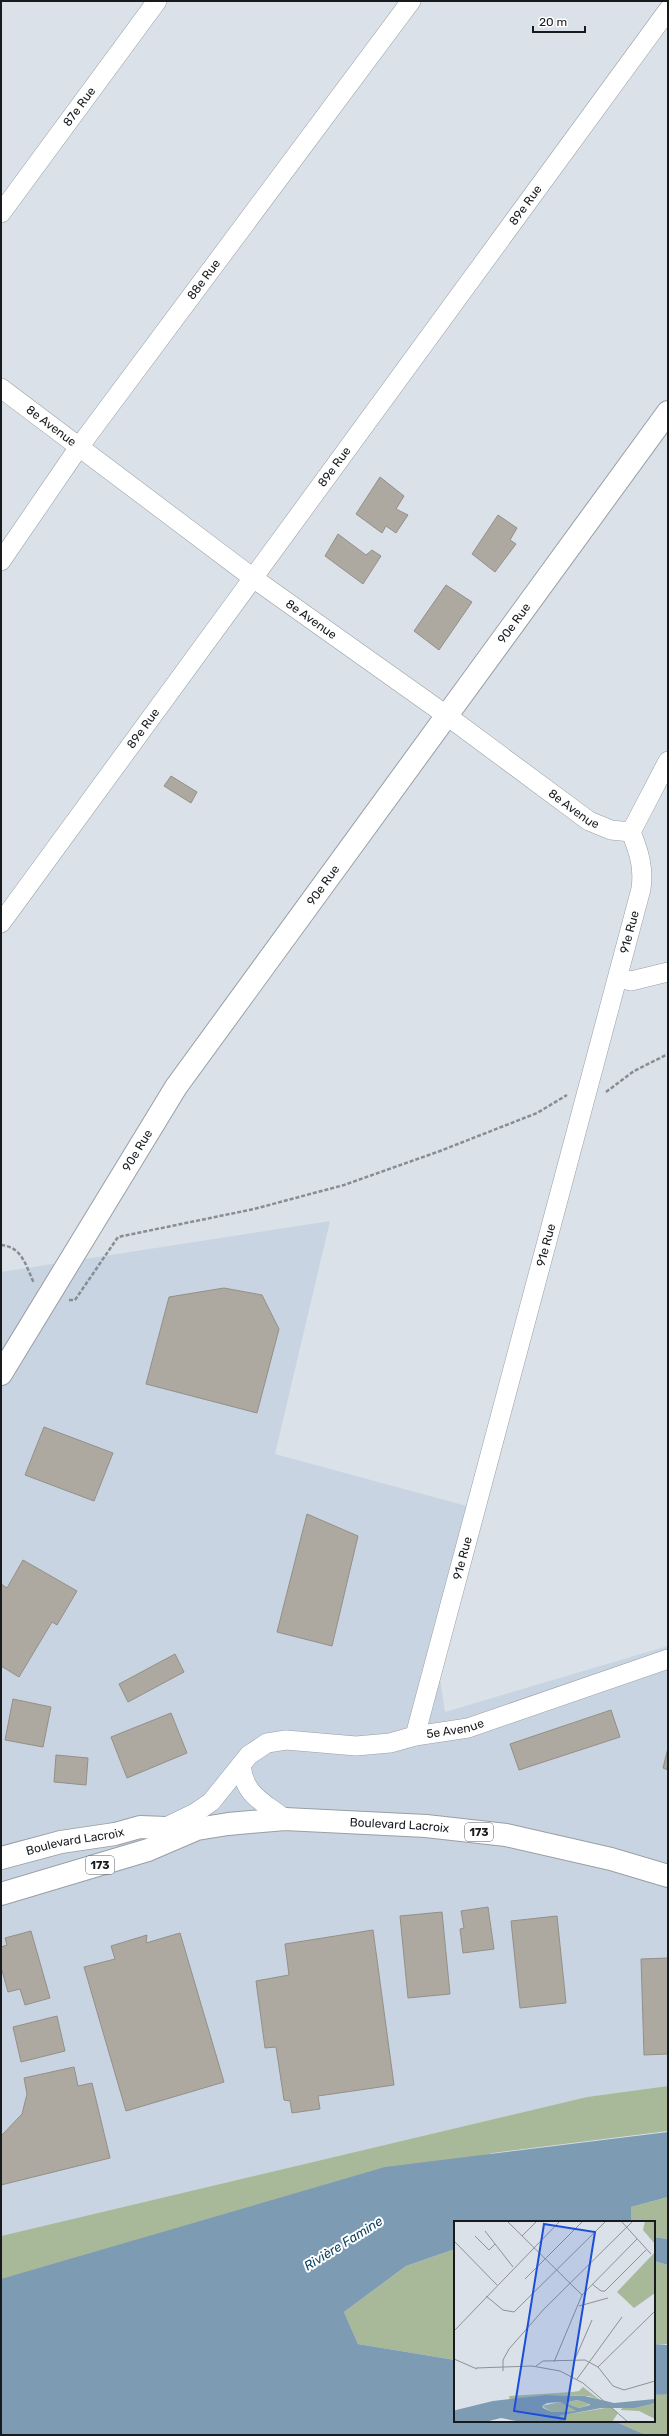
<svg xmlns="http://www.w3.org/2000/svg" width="669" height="2436" font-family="Rubik,sans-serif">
	<rect width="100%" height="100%" fill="#dae1e8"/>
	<path fill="#c8d4e1" d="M 330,1221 L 275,1454 L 474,1508 L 436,1652 L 445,1712 L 668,1646 L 668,2086 L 587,2097 L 1,2236 L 1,1272 Z"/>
	<path fill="#a8b99a" d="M 668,2086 L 668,2131 L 493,2153 L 1,2282 L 1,2236 L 587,2097 Z
		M 668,2197 L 668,2239 L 654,2237 L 654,2222 L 631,2222 L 631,2207 Z
		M 455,2249 L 455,2360 L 358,2344 L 344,2312 L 406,2266 Z
		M 654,2261 L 668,2265 L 668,2344 L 654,2344 Z
		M 668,2393 L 668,2435 L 646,2435 L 614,2421 L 654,2421 L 654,2395 Z"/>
	<path fill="#7d9cb3" d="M 668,2132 L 668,2197 L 631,2207 L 631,2222 L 455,2222 L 455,2249 L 406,2266 L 344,2312 L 358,2344 L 455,2360 L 455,2421 L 614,2421 L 646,2435 L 1,2435 L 1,2279 L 385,2167 Z
		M 654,2237 L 668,2239 L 668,2265 L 654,2261 Z
		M 654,2344 L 668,2345 L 667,2394 L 654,2395 Z"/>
	<path fill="#ada8a0" stroke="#948f88" d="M 380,477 L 404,496 L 396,509 L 408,515 L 396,533 L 386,526 L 382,533 L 356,514 Z
		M 498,515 L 517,528 L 510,540 L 516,544 L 495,572 L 472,554 Z
		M 338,534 L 366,555 L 372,550 L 381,556 L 363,584 L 325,556 Z
		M 446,585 L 472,602 L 439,650 L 414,631 Z
		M 171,776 L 197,792 L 191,803 L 164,786 Z
		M 224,1288 L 262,1295 L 279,1329 L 257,1413 L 146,1384 L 169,1297 Z
		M 44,1427 L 113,1453 L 94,1501 L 25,1475 Z
		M 307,1514 L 358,1536 L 332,1646 L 277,1632 Z
		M 23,1560 L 77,1591 L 57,1625 L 52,1622 L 19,1677 L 1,1666 L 1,1584 L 7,1588 Z
		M 175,1654 L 184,1672 L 128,1702 L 119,1684 Z
		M 13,1699 L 51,1707 L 43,1747 L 5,1740 Z
		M 611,1710 L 620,1737 L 519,1770 L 510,1744 Z
		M 171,1713 L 187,1753 L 127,1778 L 111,1737 Z
		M 668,1748 L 668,1770 L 663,1768 Z
		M 56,1755 L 88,1758 L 86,1785 L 54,1782 Z
		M 488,1907 L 494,1949 L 463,1953 L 460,1929 L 464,1928 L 461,1911 Z
		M 442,1912 L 450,1994 L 408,1998 L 400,1916 Z
		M 557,1916 L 566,2003 L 520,2008 L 511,1921 Z
		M 373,1930 L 394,2085 L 318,2096 L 320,2109 L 292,2113 L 290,2101 L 284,2100 L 276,2047 L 265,2048 L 256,1981 L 289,1975 L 285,1944 Z
		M 31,1931 L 50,1998 L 25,2005 L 20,1989 L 8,1992 L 1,1967 L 1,1947 L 7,1945 L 5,1938 Z
		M 180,1933 L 224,2082 L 126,2111 L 84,1967 L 115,1959 L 111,1946 L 147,1935 L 146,1943 Z
		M 668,1958 L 668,2054 L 644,2055 L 641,1959 Z
		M 57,2016 L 65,2051 L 21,2062 L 13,2027 Z
		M 74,2067 L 78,2086 L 92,2083 L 110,2158 L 1,2185 L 1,2136 L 22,2114 L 27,2094 L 24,2078 Z"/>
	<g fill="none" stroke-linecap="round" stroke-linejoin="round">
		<defs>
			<g id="minor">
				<path id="s1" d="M 1,213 L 157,1"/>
				<path id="s2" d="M 1,388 L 253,578 L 446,715 L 589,821 L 611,830 L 631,832"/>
				<path id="s3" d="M 1,561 L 79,447 L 411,1"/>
				<path id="s4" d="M 1,923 L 668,10"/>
				<path d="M 618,978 L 631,981 L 668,972"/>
				<path id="s5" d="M 415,1736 L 641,889 C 644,867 639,852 631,832 L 668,761"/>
				<path d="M 241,1765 C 244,1795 262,1801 285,1819"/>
				<path id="s6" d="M 166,1827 L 195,1813 L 211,1802 L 249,1755 L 267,1743 L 286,1740 L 356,1746 L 390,1743 L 415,1736 L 468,1728 L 668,1659"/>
			</g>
			<g id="tertiary">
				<path id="s7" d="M 1,1374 L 176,1087 L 668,412"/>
			</g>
			<g id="primary">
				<path id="s8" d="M 1,1858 L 61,1842 L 115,1834 L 140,1827 L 192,1829"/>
				<path id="s9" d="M 1,1894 L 148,1850 L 197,1829 L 228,1824 L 285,1819 L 426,1826 L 506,1835 L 611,1859 L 668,1876"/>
			</g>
		</defs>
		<use href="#minor" stroke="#989fa5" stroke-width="20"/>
		<use href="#tertiary" stroke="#989fa5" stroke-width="24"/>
		<use href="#primary" stroke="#989fa5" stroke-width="24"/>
		<path stroke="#878d91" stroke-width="2.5" stroke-dasharray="4 2" stroke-linecap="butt" d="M 606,1092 L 634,1071 L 668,1054
			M 1,1245 C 23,1247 26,1267 34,1283
			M 69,1300 L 75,1300 L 118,1237 L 254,1209 L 344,1185 L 440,1151 L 537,1113 L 567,1095"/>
		<use href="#minor" stroke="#fff" stroke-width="19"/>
		<use href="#tertiary" stroke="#fff" stroke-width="22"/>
		<use href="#primary" stroke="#fff" stroke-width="22"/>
	</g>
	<g text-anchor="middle" stroke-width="4" stroke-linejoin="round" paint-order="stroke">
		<g fill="#fff" stroke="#5d5f61" stroke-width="1">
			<rect x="465" y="1823" width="28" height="18" rx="3"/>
			<rect x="86" y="1856" width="28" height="18" rx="3"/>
		</g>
		<g font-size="11" font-weight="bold" fill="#181b1d">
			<text x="479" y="1836">173</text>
			<text x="100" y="1869">173</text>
		</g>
		<g font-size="12" fill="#181b1d" stroke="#fff">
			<text dy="4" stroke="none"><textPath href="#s1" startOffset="132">87e Rue</textPath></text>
			<text dy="4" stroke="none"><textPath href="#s4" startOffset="889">89e Rue</textPath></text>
			<text dy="4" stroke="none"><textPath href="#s3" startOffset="347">88e Rue</textPath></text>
			<text dy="4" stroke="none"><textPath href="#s2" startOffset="63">8e Avenue</textPath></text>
			<text dy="4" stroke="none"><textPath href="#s4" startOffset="565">89e Rue</textPath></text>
			<text dy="4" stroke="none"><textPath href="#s2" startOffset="387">8e Avenue</textPath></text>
			<text dy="4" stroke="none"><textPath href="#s7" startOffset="910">90e Rue</textPath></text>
			<text dy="4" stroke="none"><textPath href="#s4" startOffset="241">89e Rue</textPath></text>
			<text dy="4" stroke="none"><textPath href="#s2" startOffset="711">8e Avenue</textPath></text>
			<text dy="4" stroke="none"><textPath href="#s7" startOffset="586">90e Rue</textPath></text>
			<text dy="4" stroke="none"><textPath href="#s5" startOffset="832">91e Rue</textPath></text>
			<text dy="4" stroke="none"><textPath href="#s7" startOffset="262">90e Rue</textPath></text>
			<text dy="4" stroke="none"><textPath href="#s5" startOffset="508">91e Rue</textPath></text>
			<text dy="4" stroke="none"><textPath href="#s5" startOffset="184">91e Rue</textPath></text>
			<text dy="4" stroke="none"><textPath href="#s6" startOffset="324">5e Avenue</textPath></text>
			<text dy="4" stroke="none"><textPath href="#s9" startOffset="410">Boulevard Lacroix</textPath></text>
			<text dy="4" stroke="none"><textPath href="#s8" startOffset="76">Boulevard Lacroix</textPath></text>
		</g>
		<g font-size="13" font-style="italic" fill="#0a4464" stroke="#fff">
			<text transform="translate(343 2243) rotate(-32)" y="5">Rivière Famine</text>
		</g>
	</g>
	<g transform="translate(454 2221)">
		<rect width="201" height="201" fill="#dae1e8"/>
		<path d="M 191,0 L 201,0 L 201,23 L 189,9 ZM 201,31 L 201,72 L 180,87 L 163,71 ZM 129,166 L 146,179 L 135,175 L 101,174 L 56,179 L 55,175 L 118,171 L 125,170 ZM 123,179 L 137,183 L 125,187 L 111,182 ZM 106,181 L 123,190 L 98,191 L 88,185 ZM 201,182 L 201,198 L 185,190 L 167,189 L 168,187 ZM 157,186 L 164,192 L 158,201 L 113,201 L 104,195 Z" fill="#a8b99a"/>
		<path d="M 93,174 L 131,175 L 160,182 L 201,178 L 201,182 L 180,187 L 147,187 L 105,195 L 113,201 L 67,201 L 47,197 L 31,201 L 0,201 L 0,190 L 2,189 L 39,180 ZM 123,179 L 136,183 L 136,184 L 125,187 L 111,182 ZM 106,181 L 122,190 L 98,191 L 89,187 L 88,185 L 93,182 Z" fill="#7d9cb3" fill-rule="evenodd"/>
		<path fill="none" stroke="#8c9297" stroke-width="1" d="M 53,0 L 128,74M 167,0 L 197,33M 31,10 L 59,46M 21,15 L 35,29 L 41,23M 68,15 L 83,0M 0,20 L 43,64M 71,58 L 129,0M 138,63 L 147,70 L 151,70 L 192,29M 32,75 L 49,89 L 60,91 L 152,0M 125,85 L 154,77M 0,110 L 106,0M 0,138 L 23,148M 121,138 L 138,99M 100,141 L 128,74 L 183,18M 82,145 L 89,140 L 131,139 L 144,146 L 159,165 L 170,169 L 201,160M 144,146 L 201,90M 22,147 L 78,145 L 106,150 L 129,162 L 174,201M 49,150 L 49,139 L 55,128 L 90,88 L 179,0M 123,158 L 168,96"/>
		<path fill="#1d4ed8" fill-opacity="0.15" stroke="#1d4ed8" stroke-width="2" d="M 90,3 L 141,11 L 111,198 L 60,190 Z"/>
		<rect width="201" height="201" fill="none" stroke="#181b1d" stroke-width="2"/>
	</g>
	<rect width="669" height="2436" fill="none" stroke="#181b1d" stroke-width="4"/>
	<path d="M533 26v6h52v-6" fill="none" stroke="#181b1d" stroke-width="2"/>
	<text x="539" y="26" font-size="12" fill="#181b1d" stroke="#ffffff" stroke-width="3" paint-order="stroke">20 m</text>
</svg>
